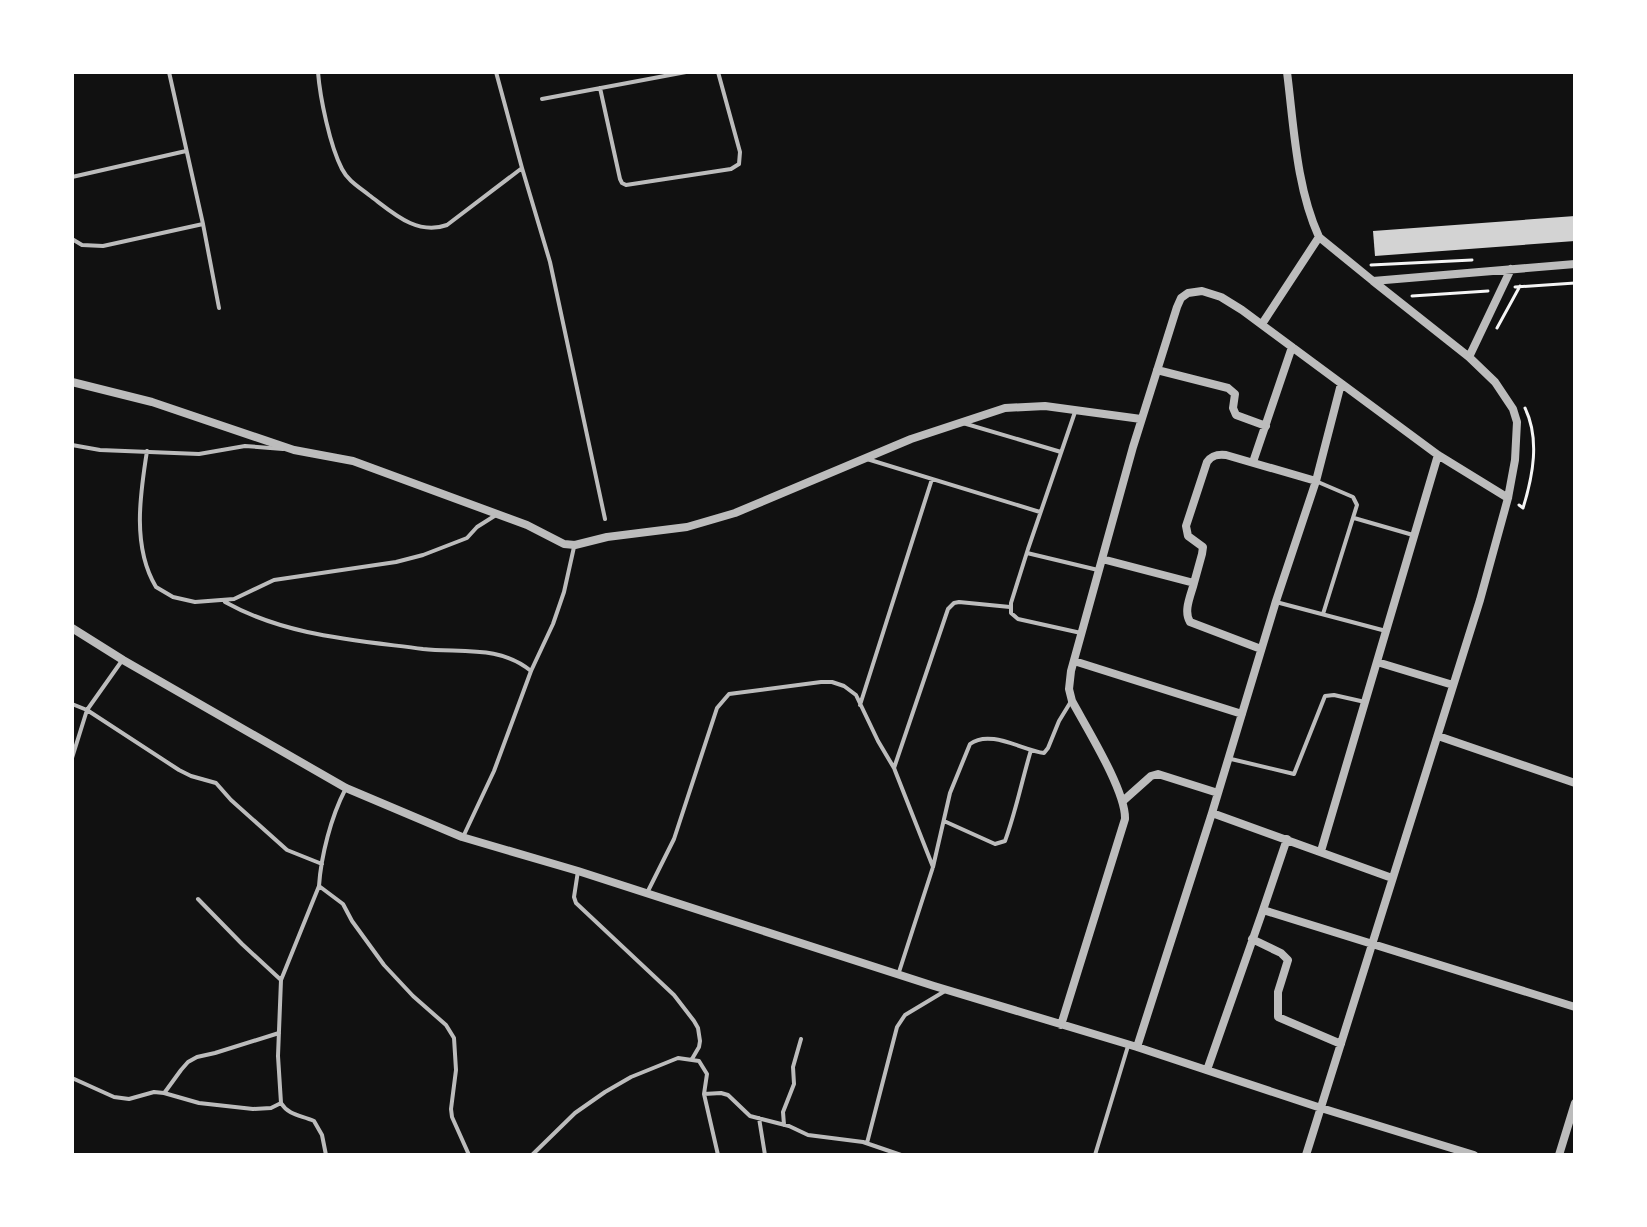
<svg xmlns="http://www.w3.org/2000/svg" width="1647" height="1227" font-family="Mulish,sans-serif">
	<rect width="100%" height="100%" fill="#111"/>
	<path fill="#d3d3d3" d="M 1575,216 L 1575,241 L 1375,256 L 1373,231 Z"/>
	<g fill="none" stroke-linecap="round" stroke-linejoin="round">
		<path stroke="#f5f5f5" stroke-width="3" d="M 1371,265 L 1472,260
			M 1515,287 L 1575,283
			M 1412,296 L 1488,291
			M 1497,328 L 1520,286
			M 1519,505 L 1523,508 C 1533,476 1540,439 1525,408"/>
		<path stroke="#bcbcbc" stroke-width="4" d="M 169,72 L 203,224 L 219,308
			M 318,72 C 320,98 330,146 342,169 C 348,181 359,187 369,195 C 392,212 416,236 447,225 L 522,168
			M 496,72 L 522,168 L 550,262 L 605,519
			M 600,88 L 620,179 L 622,183 L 626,185 L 731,169 L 739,164 L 740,152 L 718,72
			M 542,99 L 686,72
			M 72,177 L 186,151
			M 72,239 L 82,245 L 103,246 L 203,224
			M 1075,412 L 1028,549 L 1011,603 L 1011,613 L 1018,619 L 1081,633
			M 963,423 L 1061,452
			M 72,445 L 100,450 L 199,454 L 245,446 L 283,449
			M 147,451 C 140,495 132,547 156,587 L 173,597 L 195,602 L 234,599 L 274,580 L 396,562 L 423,555 L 467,538 L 477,527 L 496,515
			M 867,459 L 1040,512
			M 1318,482 L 1353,497 L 1357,505 L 1323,614
			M 1354,518 L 1413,535
			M 1027,553 L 1098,570
			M 225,602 C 286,636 355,640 423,649 C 460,653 500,645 531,671
			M 1276,602 L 1386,631
			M 72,704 L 87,710 L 179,770 L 191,776 L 216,783 L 231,800 L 287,850 L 322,864
			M 860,705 L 932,479
			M 72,758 L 87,710 L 121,662
			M 1231,759 L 1294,774 L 1325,696 L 1334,695 L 1365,702
			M 894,768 L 948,609 L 954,603 L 959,602 L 1010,607
			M 345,790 C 331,817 321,856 319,886 L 343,904 L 352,921 L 384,965 L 413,996 L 446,1025 L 454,1038 L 456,1070 L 451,1109 L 452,1117 L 469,1155
			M 944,821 L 995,844 L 1005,841 C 1016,811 1022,780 1031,750
			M 463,837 L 494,771 L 531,671 L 553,624 L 564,592 L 574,547
			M 578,871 L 574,897 L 576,903 L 674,995 L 694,1021 L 698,1028 L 700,1041 L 699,1047 L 692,1059
			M 647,893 L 674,839 L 717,708 L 729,694 L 821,682 L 832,682 L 844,686 L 856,695 L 878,741 L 894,768 L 933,867
			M 198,899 L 242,944 L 281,980 L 319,886
			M 899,972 L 933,867 L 950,793 L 970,744 C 990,729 1022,750 1044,753 L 1048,748 L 1059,721 L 1070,703
			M 281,980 L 278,1056 L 281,1103 C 289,1116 301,1115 314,1121 L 322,1135 L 326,1155
			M 72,1078 L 114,1097 L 129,1099 L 154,1092 L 164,1093 L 199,1103 L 253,1109 L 271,1108 L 281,1103
			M 165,1092 L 181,1070 L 188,1062 L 197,1057 L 215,1053 L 279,1033
			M 704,1094 L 721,1093 L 728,1095 L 750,1116 L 789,1126 L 808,1135 L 863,1142 L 901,1155
			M 759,1118 L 765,1155
			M 784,1125 L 783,1112 L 794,1084 L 793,1067 L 801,1039
			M 867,1143 L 897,1027 L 905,1015 L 945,991
			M 532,1155 L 575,1113 L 605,1092 L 631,1077 L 678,1058 L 699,1061 L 707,1074 L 704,1094 L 718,1155
			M 1095,1155 L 1128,1046"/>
		<path stroke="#bcbcbc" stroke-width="8" d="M 1287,72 C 1294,127 1296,186 1319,237
			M 1262,324 L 1319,237 L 1373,281 L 1575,264
			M 1469,357 L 1511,269
			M 1157,370 L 1228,388 L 1235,394 L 1233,408 L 1236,415 L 1266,426
			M 72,382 L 152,402 L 294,450 L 353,461 L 527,525 L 564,544 L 575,545 L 607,537 L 687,527 L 735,513 L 911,439 L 1005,408 L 1045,406 L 1141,419
			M 1253,462 L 1292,347
			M 1102,559 L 1194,583 C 1191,595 1183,611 1190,622 L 1261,649
			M 1194,583 L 1202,554 L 1203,547 L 1188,536 L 1186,526 L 1207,462 C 1212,455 1218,454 1226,455 L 1316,481
			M 72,628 L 123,660 L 346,788 L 462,837 L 578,871 L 934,986 L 1137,1047 L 1321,1108 L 1474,1155
			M 1074,661 L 1242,714
			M 1377,662 L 1453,685
			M 1438,736 L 1575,783
			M 1123,801 L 1151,776 L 1158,774 L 1218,793
			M 1212,813 L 1392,878
			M 1287,839 L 1263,910 L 1575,1007
			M 1321,851 L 1438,455
			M 1252,939 L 1281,953 L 1288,960 L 1278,992 L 1278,1017 L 1341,1044
			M 1061,1025 L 1125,819 C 1126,791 1086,727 1072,701 L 1069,689 L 1071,671 L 1133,447 L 1177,307 L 1181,298 L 1188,293 L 1202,291 L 1221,297 L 1242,310 L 1438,455 L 1508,498
			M 1137,1047 L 1212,813 L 1276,601 L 1316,481 L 1341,384
			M 1207,1070 L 1263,910
			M 1306,1155 L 1480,600 L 1508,498 L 1515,460 L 1517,422 L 1513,409 L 1495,382 L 1469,357 L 1373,281
			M 1559,1155 L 1575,1103"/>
	</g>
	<rect width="1647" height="1227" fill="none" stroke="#ffffff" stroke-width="148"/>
</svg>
